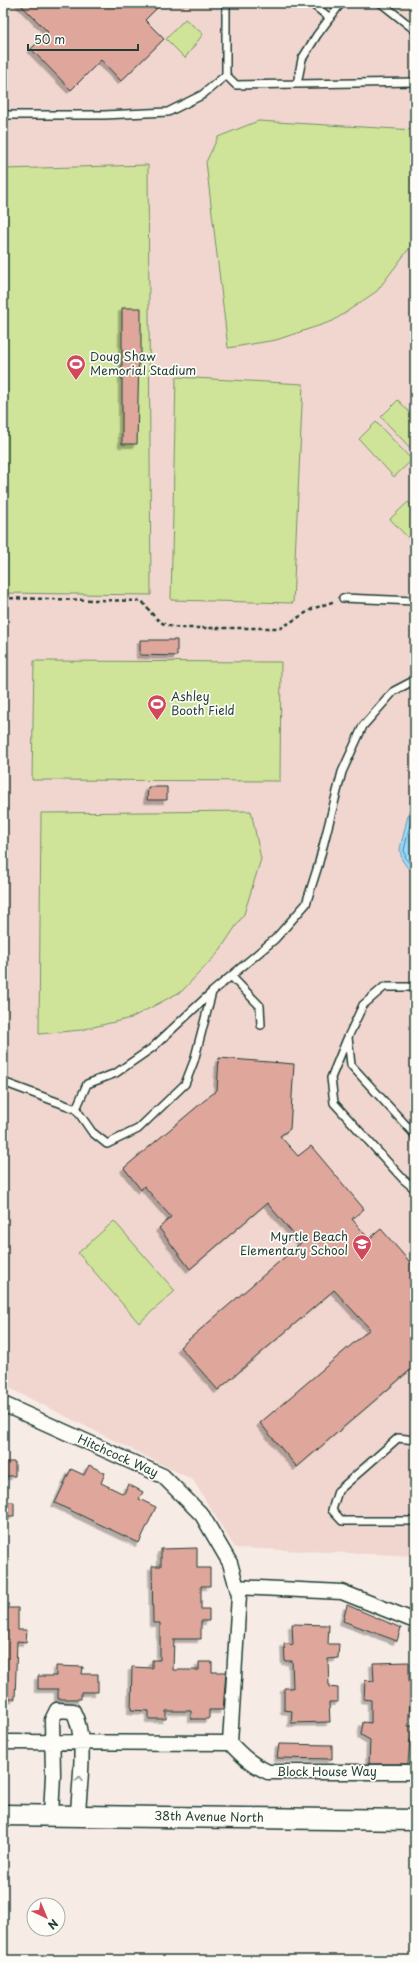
<svg xmlns="http://www.w3.org/2000/svg" width="418" height="1963" font-family="'Playpen Sans',sans-serif">
	<defs>
		<filter id="shadow"><feDropShadow dx="-3.5" dy="3.5" stdDeviation="0" flood-color="#0004"/></filter>
	</defs>
	<rect width="100%" height="100%" fill="#f7ebe5"/>
	<filter id="ink" filterUnits="userSpaceOnUse"><feTurbulence type="fractalNoise" baseFrequency=".025" numOctaves="2"/><feDisplacementMap in="SourceGraphic" scale="8" xChannelSelector="R" yChannelSelector="G"/><feConvolveMatrix kernelMatrix="1 2 1 2 8 2 1 2 1" color-interpolation-filters="sRGB"/></filter>
	<g filter="url(#ink)">
		<path fill="#f0d6cf" d="M 3,3 L 415,3 L 415,1556 L 235,1548 L 193,1480 L 3,1385 Z"/>
		<path fill="#cfe499" stroke="#779066" d="M 185,19 L 203,34 L 185,58 L 166,39 Z
			M 258,121 L 415,130 L 415,235 L 411,246 L 377,291 L 333,321 L 276,340 L 228,348 L 206,162 L 218,137 Z
			M 148,165 L 151,595 L 3,593 L 3,169 Z
			M 176,377 L 303,384 L 293,603 L 171,600 Z
			M 398,400 L 415,418 L 415,453 L 381,417 Z
			M 376,422 L 412,460 L 394,477 L 359,439 Z
			M 408,502 L 415,509 L 415,545 L 390,519 Z
			M 3,605 L 6,605 L 3,751 Z
			M 34,661 L 281,662 L 280,781 L 32,780 Z
			M 251,811 L 261,859 L 244,914 L 218,953 L 182,991 L 131,1018 L 81,1030 L 39,1034 L 41,813 Z
			M 114,1221 L 175,1291 L 139,1323 L 78,1253 Z"/>
		<path fill="#9ad9fc" stroke="#699bac" d="M 415,774 L 415,875 L 407,867 L 402,860 L 400,849 L 410,807 Z"/>
		<g fill="none" stroke-linecap="round" stroke-linejoin="round">
			<path stroke="#507b84" stroke-width="1" d="M 415,796 L 414,808 L 404,850 L 406,859 L 415,869"/>
		</g>
		<path fill="#dfa69b" stroke="#1f3d34" filter="url(#shadow)" d="M 19,3 L 162,3 L 145,20 L 164,39 L 121,81 L 101,60 L 71,90 L 31,49 L 48,32 Z
			M 122,308 L 141,308 L 141,354 L 139,354 L 137,444 L 122,444 Z
			M 140,640 L 177,640 L 177,656 L 140,655 Z
			M 148,787 L 167,787 L 167,800 L 147,800 Z
			M 219,1058 L 294,1064 L 290,1129 L 280,1136 L 298,1156 L 311,1146 L 364,1209 L 352,1219 L 369,1239 L 381,1229 L 415,1268 L 415,1366 L 297,1467 L 260,1423 L 370,1329 L 334,1290 L 218,1390 L 180,1347 L 301,1243 L 267,1203 L 190,1269 L 159,1228 L 171,1217 L 144,1186 L 141,1190 L 124,1168 L 217,1090 Z
			M 3,1462 L 15,1462 L 15,1476 L 3,1476 Z
			M 89,1465 L 105,1473 L 101,1483 L 124,1494 L 128,1484 L 143,1492 L 139,1499 L 156,1507 L 139,1543 L 55,1503 L 71,1469 L 84,1475 Z
			M 3,1502 L 14,1502 L 14,1516 L 3,1516 Z
			M 197,1548 L 197,1568 L 210,1568 L 210,1586 L 201,1586 L 201,1609 L 209,1609 L 209,1621 L 201,1621 L 201,1639 L 174,1639 L 173,1670 L 199,1670 L 199,1662 L 212,1662 L 212,1672 L 226,1672 L 223,1710 L 209,1710 L 209,1719 L 191,1719 L 191,1711 L 166,1711 L 166,1719 L 149,1719 L 149,1711 L 131,1710 L 132,1667 L 152,1668 L 152,1660 L 160,1660 L 160,1623 L 153,1623 L 152,1566 L 161,1566 L 161,1549 Z
			M 347,1605 L 401,1628 L 397,1641 L 343,1621 Z
			M 3,1608 L 18,1608 L 18,1630 L 27,1630 L 26,1642 L 17,1641 L 15,1699 L 3,1699 Z
			M 292,1624 L 329,1625 L 328,1644 L 339,1644 L 338,1658 L 328,1659 L 329,1687 L 338,1688 L 338,1702 L 329,1702 L 330,1722 L 291,1723 L 292,1711 L 284,1710 L 284,1688 L 293,1688 L 292,1661 L 285,1661 L 284,1643 L 293,1645 Z
			M 409,1662 L 409,1682 L 415,1682 L 415,1694 L 411,1693 L 408,1726 L 415,1726 L 415,1741 L 410,1740 L 408,1764 L 369,1764 L 370,1740 L 361,1735 L 363,1722 L 371,1723 L 371,1700 L 364,1699 L 365,1680 L 374,1681 L 373,1663 Z
			M 56,1666 L 83,1667 L 82,1674 L 98,1674 L 98,1692 L 81,1692 L 81,1699 L 58,1699 L 58,1689 L 38,1689 L 38,1676 L 56,1676 Z
			M 279,1744 L 332,1745 L 332,1759 L 277,1758 Z"/>
		<g fill="none" stroke-linecap="round" stroke-linejoin="round">
			<defs>
				<path id="lane" d="M 226,3 L 226,75 L 236,85 L 297,84 L 302,59 L 317,35 L 341,3
					M 311,3 L 330,18
					M 381,3 L 415,30
					M 297,84 L 415,82
					M 3,115 L 104,115 L 168,112 L 202,95 L 226,75
					M 343,598 L 415,601
					M 231,976 L 260,1006 L 261,1025
					M 415,987 L 384,987 L 363,1005 L 348,1037 L 351,1065 L 415,1135
					M 212,992 L 194,1061 L 185,1084 L 138,1129 L 107,1144 L 92,1132 L 76,1109 L 87,1084 L 116,1073 L 152,1048 L 212,992 L 275,939 L 306,904 L 318,866 L 342,772 L 363,726 L 394,691 L 415,680
					M 347,1039 L 331,1078 L 334,1103 L 403,1179 L 415,1189
					M 3,1082 L 76,1109
					M 415,1440 L 398,1438 L 338,1491 L 332,1510 L 342,1521 L 415,1521"/>
				<path id="street" d="M 3,1404 L 163,1476 L 202,1515 L 230,1563 L 239,1595 L 230,1743
					M 237,1587 L 342,1592 L 415,1621
					M 3,1742 L 230,1743 C 242,1756 252,1765 268,1772 L 415,1772
					M 51,1815 L 53,1775 L 52,1720 L 57,1710 L 73,1711 C 88,1739 79,1784 78,1815"/>
				<path id="secondary" d="M 3,1815 L 415,1820"/>
			</defs>
			<use href="#lane" stroke="#1f3d34" stroke-width="10"/>
			<use href="#street" stroke="#1f3d34" stroke-width="17"/>
			<use href="#secondary" stroke="#1f3d34" stroke-width="23"/>
			<path stroke="#1f3d34" stroke-width="2.5" stroke-dasharray="4 3" stroke-linecap="butt" d="M 3,598 L 142,601 C 155,618 160,627 183,628 L 281,628 L 312,609 L 335,601"/>
			<use href="#lane" stroke="#fdfcf7" stroke-width="7"/>
			<use href="#street" stroke="#fdfcf7" stroke-width="14"/>
			<use href="#secondary" stroke="#fdfcf7" stroke-width="20"/>
		</g>
		<defs><path id="oneway-chevron" d="M-2-3.5L2.5 0L-2 3.5" fill="none" stroke-width="1.6" stroke-linecap="round" stroke-linejoin="round"/></defs>
		<use stroke="#8e9c96" href="#oneway-chevron" transform="translate(79 1779) rotate(-87)"/>
	</g>
	<defs>
		<symbol id="stadium-pin" viewBox="-11 -11 22 30"><path d="M0 17L-7.5 6A9.5 9.5 0 1 1 7.5 6Z" fill="#d1495b" stroke="#fdfcf7"/><path d="M0-5a6.5 5 0 1 0 0 10a6.5 5 0 1 0 0-10ZM-3.5-1.8h7v3.6h-7Z" fill="#fff"/></symbol>
		<symbol id="school-pin" viewBox="-11 -11 22 30"><path d="M0 17L-7.5 6A9.5 9.5 0 1 1 7.5 6Z" fill="#d1495b" stroke="#fdfcf7"/><path d="M0-5L7-2L0 1L-7-2ZM-4 1L0 2.5L4 1V4Q0 6-4 4Z" fill="#fff"/></symbol>
	</defs>
	<g fill-rule="evenodd">
		<use href="#stadium-pin" x="65" y="353" width="22" height="30"/>
		<use href="#stadium-pin" x="146" y="693" width="22" height="30"/>
		<use href="#school-pin" x="351" y="1233" width="22" height="30"/>
	</g>
	<g text-anchor="middle" stroke-width="3.5" stroke-linejoin="round" paint-order="stroke">
		<g font-size="12" fill="#1f3d34" stroke="#fdfcf7" text-anchor="start">
			<text x="90" y="361">Doug Shaw<tspan x="90" dy="14">Memorial Stadium</tspan></text>
			<text x="171" y="701">Ashley<tspan x="171" dy="14">Booth Field</tspan></text>
			<text x="348" y="1241" text-anchor="end">Myrtle Beach<tspan x="348" dy="14">Elementary School</tspan></text>
		</g>
		<g font-size="12" fill="#1f3d34" stroke="#fdfcf7">
			<text transform="translate(118 1456) rotate(24)" y="4">Hitchcock Way</text>
			<text x="327" y="1776">Block House Way</text>
			<text transform="translate(209 1817) rotate(1)" y="4">38th Avenue North</text>
		</g>
	</g>
	<rect width="418" height="1963" fill="none" stroke="#fdfcf7" stroke-width="16"/>
	<rect x="8" y="8" width="402" height="1947" fill="none" stroke="#1f3d34" stroke-width="1.5" filter="url(#ink)"/>
	<g transform="translate(46 1917) rotate(136)"><circle r="19" fill="#fdfcf7" stroke="#a4b0a9"/>
	<path d="M0-3L7 15L0 10L-7 15Z" fill="#d1495b"/>
	<text y="-6" font-size="11" font-weight="bold" text-anchor="middle" fill="#1f3d34">N</text>
	</g>
	<path d="M28 44v6h110v-6" fill="none" stroke="#1f3d34" stroke-width="2"/>
	<text x="34" y="44" font-size="12" fill="#1f3d34" stroke="#fdfcf7" stroke-width="3" paint-order="stroke">50 m</text>
</svg>
